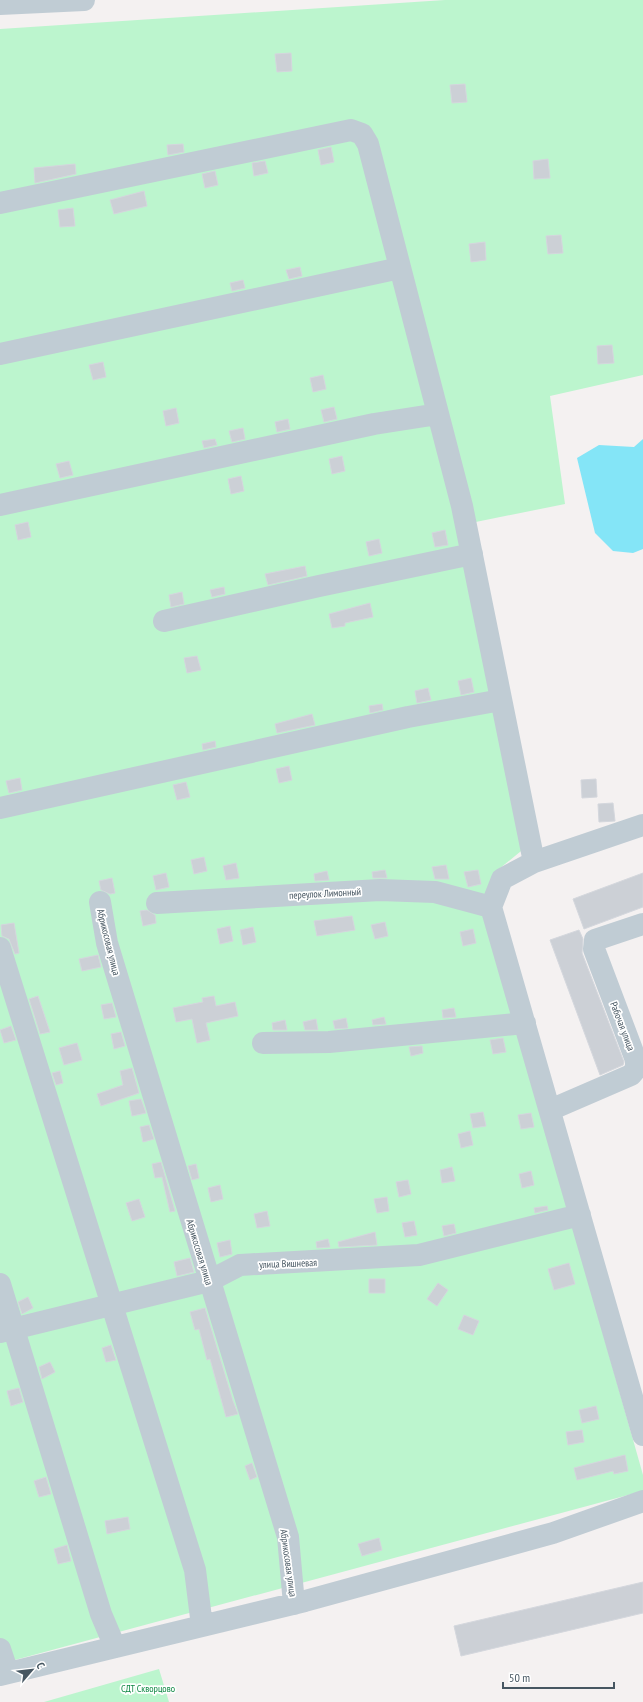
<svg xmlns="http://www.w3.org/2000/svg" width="643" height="1702" font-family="'PT Sans Narrow',sans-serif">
	<rect width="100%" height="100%" fill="#f4f1f1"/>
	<path fill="#bcf5ce" d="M 445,0 L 643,0 L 643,375 L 550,396 L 565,504 L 461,525 L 526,847 L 494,873 L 483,909 L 643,1475 L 643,1491 L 0,1664 L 0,29 Z
		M 159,1669 L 169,1702 L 44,1702 Z"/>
	<path fill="#84e5f7" d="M 643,439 L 643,549 L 633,553 L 613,551 L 595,533 L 577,458 L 599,445 L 634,447 Z"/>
	<path fill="#ccd0d6" stroke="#d4d7dd" d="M 291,53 L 292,71 L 277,72 L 275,54 Z
		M 465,84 L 467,102 L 452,103 L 450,85 Z
		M 183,144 L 184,152 L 168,155 L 167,145 Z
		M 331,147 L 334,162 L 321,165 L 318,150 Z
		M 548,159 L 550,178 L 534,179 L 533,161 Z
		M 265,161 L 268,173 L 254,176 L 252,163 Z
		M 75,164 L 76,174 L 35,183 L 34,168 Z
		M 215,171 L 218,185 L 205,188 L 202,174 Z
		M 144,191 L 147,206 L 114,214 L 110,200 Z
		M 73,208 L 75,226 L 60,227 L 58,210 Z
		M 561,235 L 563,253 L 548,254 L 546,236 Z
		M 485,242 L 486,260 L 471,262 L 469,244 Z
		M 300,267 L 302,276 L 289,279 L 286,270 Z
		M 243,280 L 245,288 L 232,291 L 230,283 Z
		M 612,345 L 614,363 L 598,364 L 597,346 Z
		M 103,362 L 106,377 L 93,380 L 89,365 Z
		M 323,375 L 326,389 L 313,392 L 310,378 Z
		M 334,407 L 337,419 L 324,422 L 321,410 Z
		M 176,408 L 179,423 L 166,426 L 163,411 Z
		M 288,419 L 290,429 L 277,432 L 275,422 Z
		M 243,428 L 245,439 L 232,442 L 229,431 Z
		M 215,439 L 217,445 L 204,448 L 202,441 Z
		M 342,456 L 345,471 L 332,474 L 329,459 Z
		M 69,461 L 73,475 L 60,478 L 56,464 Z
		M 241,476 L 244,491 L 231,494 L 228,479 Z
		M 28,522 L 31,537 L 18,540 L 15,525 Z
		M 445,530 L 448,545 L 435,547 L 432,533 Z
		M 379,539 L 382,553 L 369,556 L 366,542 Z
		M 305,566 L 307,576 L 268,585 L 265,574 Z
		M 224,587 L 225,594 L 212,597 L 210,590 Z
		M 182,592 L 184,604 L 171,607 L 169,595 Z
		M 370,603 L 373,617 L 345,623 L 345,626 L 332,628 L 329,614 Z
		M 197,656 L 201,670 L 187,673 L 184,658 Z
		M 471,678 L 474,692 L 461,695 L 458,681 Z
		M 428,688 L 431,700 L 417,703 L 415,691 Z
		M 382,704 L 383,710 L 370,713 L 369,706 Z
		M 312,714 L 315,725 L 277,733 L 275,724 Z
		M 215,741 L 216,747 L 203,750 L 202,744 Z
		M 289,766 L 292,780 L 279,783 L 276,769 Z
		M 20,778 L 22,790 L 9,793 L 6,781 Z
		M 596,779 L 597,797 L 582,798 L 581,780 Z
		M 186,782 L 190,797 L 177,800 L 173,785 Z
		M 613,803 L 615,821 L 599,822 L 598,804 Z
		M 204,857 L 207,871 L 194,874 L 191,860 Z
		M 236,863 L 239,878 L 226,880 L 223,866 Z
		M 446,865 L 449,879 L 435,879 L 432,867 Z
		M 385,870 L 387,878 L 373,878 L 372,872 Z
		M 478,870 L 481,884 L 468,887 L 464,872 Z
		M 327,871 L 329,880 L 315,881 L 314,874 Z
		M 166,873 L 169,887 L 156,890 L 153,876 Z
		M 643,873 L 643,907 L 584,929 L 573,899 Z
		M 112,878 L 115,893 L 110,894 L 101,890 L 99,881 Z
		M 147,910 L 155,915 L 156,923 L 143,926 L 140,911 Z
		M 352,916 L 355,930 L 317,936 L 314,921 Z
		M 385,922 L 388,936 L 375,939 L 371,925 Z
		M 14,923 L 19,953 L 15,954 L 9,939 L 2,936 L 1,925 Z
		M 230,926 L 233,941 L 220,944 L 217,929 Z
		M 253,927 L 256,942 L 243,945 L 240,930 Z
		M 473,929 L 476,943 L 463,946 L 460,932 Z
		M 579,930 L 583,939 L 582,953 L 624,1062 L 623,1065 L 600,1075 L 550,940 Z
		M 98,955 L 101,967 L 82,971 L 79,959 Z
		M 38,996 L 50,1032 L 40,1034 L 29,999 Z
		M 214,996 L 216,1006 L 235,1002 L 238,1016 L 206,1023 L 210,1040 L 197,1043 L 192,1019 L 176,1022 L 173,1008 L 203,1002 L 202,998 Z
		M 112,1003 L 116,1017 L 104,1019 L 101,1005 Z
		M 454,1008 L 456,1017 L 443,1018 L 442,1010 Z
		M 384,1017 L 386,1024 L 373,1025 L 372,1020 Z
		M 346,1018 L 348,1028 L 335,1029 L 333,1021 Z
		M 316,1019 L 318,1030 L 305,1030 L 303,1022 Z
		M 285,1020 L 287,1030 L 273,1030 L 272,1023 Z
		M 11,1026 L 16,1040 L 4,1043 L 0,1030 Z
		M 121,1032 L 125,1046 L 114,1049 L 111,1034 Z
		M 503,1038 L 506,1052 L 493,1054 L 490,1040 Z
		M 77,1043 L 82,1060 L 64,1065 L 59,1048 Z
		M 422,1046 L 423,1053 L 411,1056 L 409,1047 Z
		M 132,1068 L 139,1093 L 101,1106 L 97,1094 L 123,1085 L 120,1071 Z
		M 60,1071 L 63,1083 L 56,1085 L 52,1073 Z
		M 141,1099 L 146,1113 L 132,1116 L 129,1101 Z
		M 483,1112 L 486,1126 L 473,1128 L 470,1114 Z
		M 531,1113 L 534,1127 L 521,1129 L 518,1115 Z
		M 149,1125 L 154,1139 L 143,1142 L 140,1127 Z
		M 470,1131 L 473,1145 L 461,1148 L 458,1134 Z
		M 161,1162 L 175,1211 L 170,1212 L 162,1177 L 155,1178 L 152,1164 Z
		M 196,1164 L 199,1178 L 192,1180 L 188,1166 Z
		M 452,1167 L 455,1181 L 442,1183 L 440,1170 Z
		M 531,1171 L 534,1185 L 522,1188 L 519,1174 Z
		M 408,1180 L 411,1194 L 399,1197 L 396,1182 Z
		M 220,1185 L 223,1199 L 211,1202 L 208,1188 Z
		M 387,1197 L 389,1211 L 377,1213 L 374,1199 Z
		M 139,1199 L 145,1217 L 132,1221 L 126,1203 Z
		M 547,1206 L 548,1210 L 535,1213 L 534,1208 Z
		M 267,1211 L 270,1226 L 257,1228 L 254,1214 Z
		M 414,1221 L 417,1235 L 405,1237 L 402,1223 Z
		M 454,1224 L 456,1233 L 444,1236 L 442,1226 Z
		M 375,1232 L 377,1245 L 339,1247 L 338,1242 Z
		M 328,1239 L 330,1247 L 317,1248 L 316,1242 Z
		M 230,1240 L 232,1254 L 220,1257 L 217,1243 Z
		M 190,1258 L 194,1272 L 177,1276 L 174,1262 Z
		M 569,1263 L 575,1284 L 554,1290 L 548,1269 Z
		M 369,1279 L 385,1279 L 385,1293 L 369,1293 Z
		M 438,1283 L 448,1290 L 437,1306 L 427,1299 Z
		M 28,1297 L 33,1308 L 22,1314 L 18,1302 Z
		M 205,1308 L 233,1401 L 238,1414 L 226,1417 L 210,1359 L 207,1360 L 199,1329 L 195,1330 L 190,1312 Z
		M 464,1315 L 479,1321 L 473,1335 L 458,1329 Z
		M 111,1345 L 116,1360 L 106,1362 L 102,1348 Z
		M 50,1362 L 55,1372 L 42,1379 L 39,1367 Z
		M 19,1388 L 23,1402 L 11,1406 L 7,1391 Z
		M 596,1406 L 599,1419 L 582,1423 L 579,1410 Z
		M 582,1430 L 584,1442 L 568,1445 L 566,1432 Z
		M 625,1455 L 628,1471 L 614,1474 L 613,1471 L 577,1480 L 574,1468 Z
		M 252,1463 L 257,1477 L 250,1480 L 245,1466 Z
		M 46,1477 L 51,1494 L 39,1497 L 34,1481 Z
		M 128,1517 L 130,1529 L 107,1534 L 105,1521 Z
		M 379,1538 L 382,1550 L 362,1556 L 358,1544 Z
		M 67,1545 L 71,1561 L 58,1564 L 54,1549 Z
		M 643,1582 L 643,1613 L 461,1656 L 454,1626 Z"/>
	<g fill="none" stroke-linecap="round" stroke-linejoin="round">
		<path stroke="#c0ccd4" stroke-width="22" d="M 0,4 L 84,0
			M 0,203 L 351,130 L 362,134 L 368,144 L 462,506 L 534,862
			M 0,354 L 400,268
			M 0,505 L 374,424 L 438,414
			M 164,621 L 319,586 L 472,554
			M 0,808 L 408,717 L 501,700
			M 643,825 L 534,862 L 502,879 L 491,907 L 643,1435
			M 100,902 L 107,943 L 288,1537 L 294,1604
			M 157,903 L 380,890 L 435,892 L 491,907
			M 0,948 L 195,1570 L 202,1626
			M 263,1043 L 329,1042 L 525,1023
			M 550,1110 L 631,1075 L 636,1069 L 636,1060 L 594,949 L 595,940 L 643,924
			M 0,1284 L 101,1614 L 115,1647
			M 0,1332 L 209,1281 L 240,1265 L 419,1255 L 580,1215
			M 0,1649 L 8,1673
			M 0,1675 L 305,1601 L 553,1533 L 643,1501"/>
	</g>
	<g text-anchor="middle" stroke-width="3.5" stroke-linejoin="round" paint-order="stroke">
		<g font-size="10" fill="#465661" stroke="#fff">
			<text transform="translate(325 893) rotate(-3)" y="4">переулок Лимонный</text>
			<text transform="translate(109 942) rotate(76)" y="4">Абрикосовая улица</text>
			<text transform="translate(623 1026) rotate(69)" y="4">Рабочая улица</text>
			<text transform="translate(200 1252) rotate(73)" y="4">Абрикосовая улица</text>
			<text transform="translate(288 1263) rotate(-2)" y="4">улица Вишневая</text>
			<text transform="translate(289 1563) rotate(82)" y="4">Абрикосовая улица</text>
		</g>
		<g font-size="10" fill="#0c8742" stroke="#fff">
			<text x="148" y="1692">СДТ Скворцово</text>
		</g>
	</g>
	<g transform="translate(32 1670) rotate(62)" stroke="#ffffff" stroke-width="3" paint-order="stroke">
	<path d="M0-3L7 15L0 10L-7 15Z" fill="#465661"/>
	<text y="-6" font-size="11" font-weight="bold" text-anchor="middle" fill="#465661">С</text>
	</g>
	<path d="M503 1682v6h111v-6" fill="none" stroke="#465661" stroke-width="2"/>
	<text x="509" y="1682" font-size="12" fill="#465661" stroke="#ffffff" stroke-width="3" paint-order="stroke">50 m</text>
</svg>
